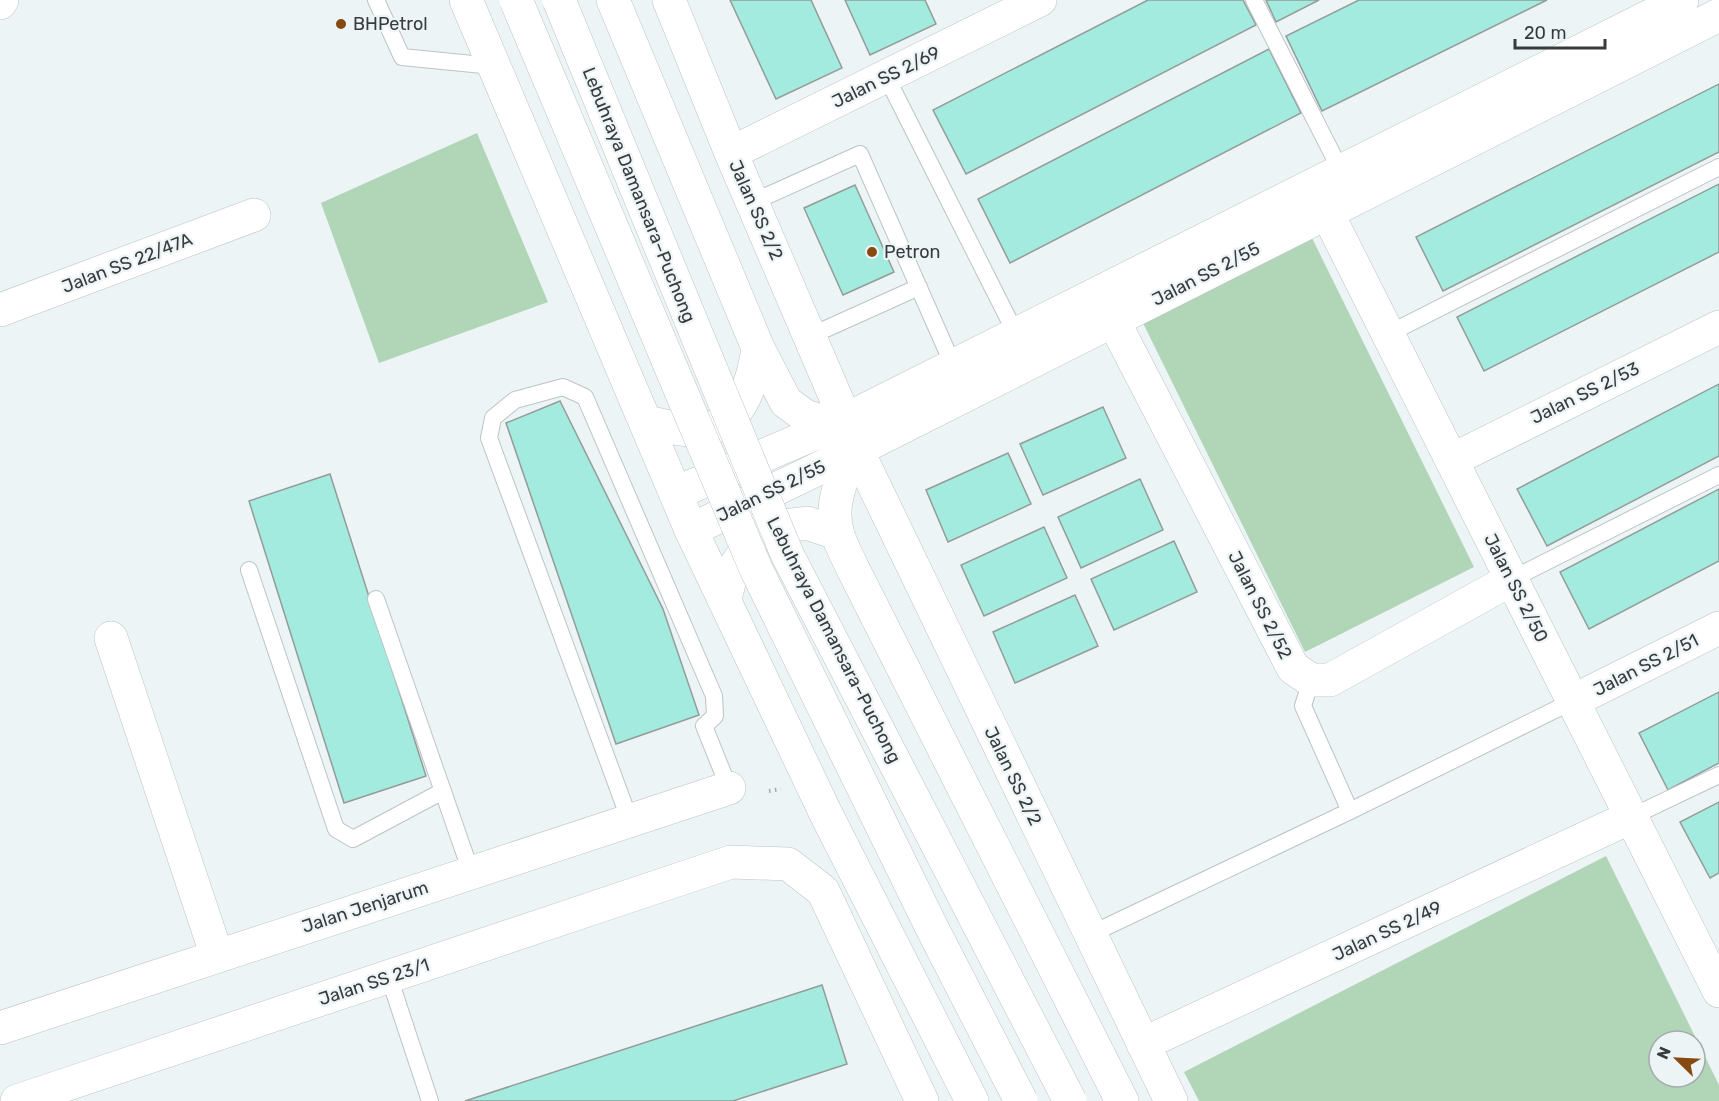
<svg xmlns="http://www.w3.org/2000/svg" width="1719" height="1101" font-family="Rubik,sans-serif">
	<rect width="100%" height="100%" fill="#ecf4f6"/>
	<path fill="#b1d5b7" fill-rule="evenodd" d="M 477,133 L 548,302 L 379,363 L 321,203 Z
		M 1312,238 L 1474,567 L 1305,652 L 1143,323 Z
		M 1606,856 L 1719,1085 L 1719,1101 L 1199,1101 L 1184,1072 ZM 1659,1041 L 1695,1041 L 1695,1077 L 1659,1077 Z"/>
	<path fill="#a3ebde" stroke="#949c9a" stroke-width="1.5" d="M 730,0 L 811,0 L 842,68 L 776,99 Z
		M 845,0 L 925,0 L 936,24 L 870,55 Z
		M 1148,0 L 1243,0 L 1256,25 L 966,174 L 933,110 Z
		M 1266,0 L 1319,0 L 1276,22 Z
		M 1359,0 L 1547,0 L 1322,111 L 1286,36 Z
		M 1269,49 L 1301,113 L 1010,263 L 978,199 Z
		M 1719,84 L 1719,152 L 1443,291 L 1416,237 Z
		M 1719,184 L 1719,252 L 1484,371 L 1457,317 Z
		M 855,185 L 894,272 L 843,295 L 804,208 Z
		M 1719,384 L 1719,456 L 1547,546 L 1517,489 Z
		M 560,401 L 663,609 L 699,715 L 616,744 L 506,423 Z
		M 1103,407 L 1126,458 L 1043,495 L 1020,444 Z
		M 1008,453 L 1031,504 L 948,542 L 926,490 Z
		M 330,474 L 426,776 L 344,803 L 249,501 Z
		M 1140,479 L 1163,530 L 1081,568 L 1058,517 Z
		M 1719,489 L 1719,561 L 1589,629 L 1560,572 Z
		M 1044,527 L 1067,578 L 984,616 L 961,565 Z
		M 1174,541 L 1197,592 L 1114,630 L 1091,579 Z
		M 1075,595 L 1098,646 L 1015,683 L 993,632 Z
		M 1719,692 L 1719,763 L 1668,790 L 1639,733 Z
		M 1719,802 L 1719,873 L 1710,878 L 1680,822 Z
		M 822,985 L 847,1064 L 733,1101 L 465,1101 Z"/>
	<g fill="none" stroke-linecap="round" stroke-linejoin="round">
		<defs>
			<path id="service" d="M 376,0 L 402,57 L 493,66
				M 1254,0 L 1341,171
				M 886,76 L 1016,334
				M 753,202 L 860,154 L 953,365
				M 1388,334 L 1719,167
				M 810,336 L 919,287
				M 249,570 L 336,829 L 353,839 L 443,791
				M 1512,579 L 1719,475
				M 376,599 L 471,872
				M 1311,680 L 1303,706 L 1350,811
				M 1631,817 L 1719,775
				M 630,821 L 489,438 L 493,418 L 515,400 L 563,387 L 585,397 L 714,696 L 715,716 L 704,726 L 729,788
				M 1089,935 L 1350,811 L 1573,701
				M 389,977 L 430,1101"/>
			<path id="minor" d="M 669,0 L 731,153 L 845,419
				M 0,3 L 2,0
				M 731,153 L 1040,0
				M 1315,189 L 1719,991
				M 0,310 L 254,215
				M 1113,320 L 1293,668 L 1311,680 L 1330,680 L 1512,579
				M 857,450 L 1171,1101
				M 1452,460 L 1719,327
				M 111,638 L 217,956
				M 1573,701 L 1719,628
				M 0,1028 L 729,788
				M 1143,1044 L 1631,817
				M 17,1101 L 731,862 L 788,864 L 823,891 L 922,1101"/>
			<path id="tertiary" d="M 676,493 L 835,425 L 1682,0
				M 691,530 L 857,450 L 1719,15"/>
			<path id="motorway" d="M 466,0 L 691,530 L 826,814 L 972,1101
				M 613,0 L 758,348 L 786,402 L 805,416 L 835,425
				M 646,422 C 662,425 680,431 697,430 C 740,429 753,383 758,348
				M 857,450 C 842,474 829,506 838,535 C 842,547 848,558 853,569 L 1122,1101
				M 725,599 L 732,571 L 757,534 L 775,527 L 807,523 L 837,533"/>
		</defs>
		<use href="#service" stroke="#bcc4c5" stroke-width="18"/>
		<use href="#minor" stroke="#bcc4c5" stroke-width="34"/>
		<use href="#tertiary" stroke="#bcc4c5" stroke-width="34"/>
		<use href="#motorway" stroke="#bcc4c5" stroke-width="34"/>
		<path stroke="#a3a9aa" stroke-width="4" stroke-dasharray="1.5 4.5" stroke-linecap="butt" d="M 769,791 L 781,789"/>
		<use href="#service" stroke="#fff" stroke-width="16"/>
		<use href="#minor" stroke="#fff" stroke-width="33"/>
		<use href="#tertiary" stroke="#fff" stroke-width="33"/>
		<use href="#motorway" stroke="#fff" stroke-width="33"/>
		<defs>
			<path id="motorway-bridge" d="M 516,0 L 756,569 L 932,928 L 1021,1101
				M 559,0 L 787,554 L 1070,1101"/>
		</defs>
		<use href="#motorway-bridge" stroke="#bcc4c5" stroke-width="34" stroke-linecap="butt"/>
		<use href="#motorway-bridge" stroke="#fff" stroke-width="33"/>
	</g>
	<g fill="#884910" stroke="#ecf4f6" stroke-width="2">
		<circle cx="341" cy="24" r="6"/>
		<circle cx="872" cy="252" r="6"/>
	</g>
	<g text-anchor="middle" stroke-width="4.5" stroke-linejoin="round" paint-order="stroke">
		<g font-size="18" fill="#383b3c" stroke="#ecf4f6" text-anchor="start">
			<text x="353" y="30">BHPetrol</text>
			<text x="884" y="258">Petron</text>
		</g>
		<g font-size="18" fill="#383b3c" stroke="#ecf4f6">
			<text transform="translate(886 77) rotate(-26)" y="6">Jalan SS 2/69</text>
			<text transform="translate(639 195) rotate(68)" y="6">Lebuhraya Damansara–Puchong</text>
			<text transform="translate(756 210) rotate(66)" y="6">Jalan SS 2/2</text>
			<text transform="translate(127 263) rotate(-21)" y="6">Jalan SS 22/47A</text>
			<text transform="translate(1206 274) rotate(-27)" y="6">Jalan SS 2/55</text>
			<text transform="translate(1585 393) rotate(-26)" y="6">Jalan SS 2/53</text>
			<text transform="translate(771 491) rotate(-26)" y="6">Jalan SS 2/55</text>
			<text transform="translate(1516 588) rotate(63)" y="6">Jalan SS 2/50</text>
			<text transform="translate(1260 605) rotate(63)" y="6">Jalan SS 2/52</text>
			<text transform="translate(834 640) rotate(63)" y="6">Lebuhraya Damansara–Puchong</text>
			<text transform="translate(1646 665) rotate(-27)" y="6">Jalan SS 2/51</text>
			<text transform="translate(1013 776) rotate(64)" y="6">Jalan SS 2/2</text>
			<text transform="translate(365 907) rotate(-18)" y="6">Jalan Jenjarum</text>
			<text transform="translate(1387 931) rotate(-25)" y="6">Jalan SS 2/49</text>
			<text transform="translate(374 982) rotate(-18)" y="6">Jalan SS 23/1</text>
		</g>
	</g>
	<g transform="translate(1677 1059) rotate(294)"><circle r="28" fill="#ecf4f6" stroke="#a4aaac" stroke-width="1.5"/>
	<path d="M0-4.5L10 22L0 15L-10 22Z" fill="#884910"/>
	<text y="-9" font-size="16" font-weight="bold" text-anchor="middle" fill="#383b3c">N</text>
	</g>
	<path d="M1515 39v9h90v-9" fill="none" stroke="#383b3c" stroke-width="3"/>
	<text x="1524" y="39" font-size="18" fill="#383b3c" stroke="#ecf4f6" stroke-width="4.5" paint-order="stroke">20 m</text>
</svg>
